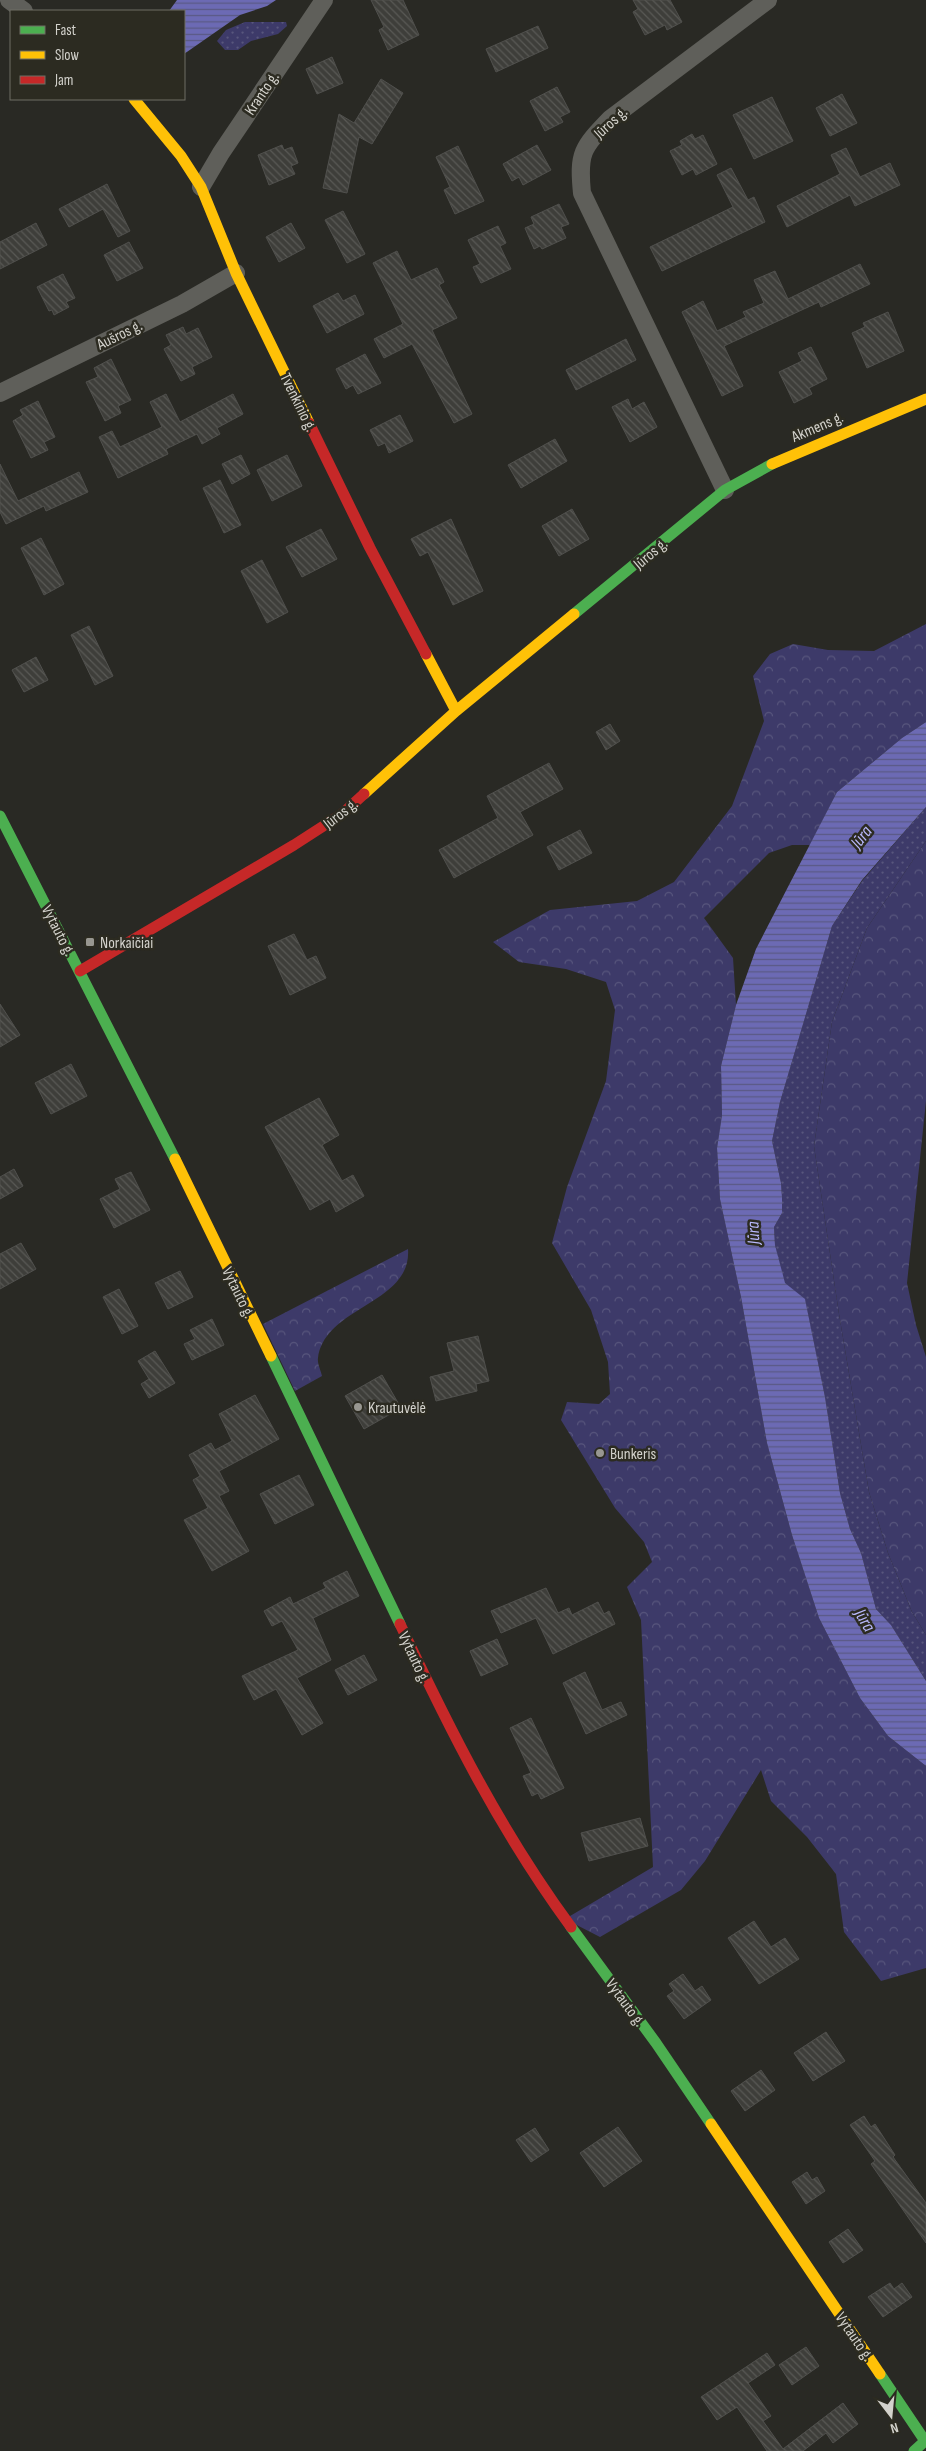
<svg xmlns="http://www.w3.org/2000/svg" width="926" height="2451" font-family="'Sofia Sans Condensed',sans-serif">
	<defs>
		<pattern id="grass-dots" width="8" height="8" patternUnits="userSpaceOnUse" patternTransform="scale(1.25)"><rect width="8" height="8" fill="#3d3a69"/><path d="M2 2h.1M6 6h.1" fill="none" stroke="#58567d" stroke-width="1.8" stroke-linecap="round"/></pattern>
		<pattern id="forest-crowns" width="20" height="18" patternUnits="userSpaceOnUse" patternTransform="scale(1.25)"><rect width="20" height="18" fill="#3d3a69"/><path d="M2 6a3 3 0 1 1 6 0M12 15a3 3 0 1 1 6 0" fill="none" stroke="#58567d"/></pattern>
		<pattern id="water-rules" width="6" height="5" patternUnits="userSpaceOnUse" patternTransform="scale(1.25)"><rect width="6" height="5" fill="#6c6ab4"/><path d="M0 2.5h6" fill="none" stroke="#5a5984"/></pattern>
		<pattern id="building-back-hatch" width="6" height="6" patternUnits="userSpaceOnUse" patternTransform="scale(1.25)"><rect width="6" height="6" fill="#3e3e3a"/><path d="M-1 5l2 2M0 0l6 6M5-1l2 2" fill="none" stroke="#595955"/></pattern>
	</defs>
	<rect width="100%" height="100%" fill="#292924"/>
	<path fill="url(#grass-dots)" d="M 245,22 L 286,22 L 287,26 L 278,34 L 251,41 L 238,50 L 225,50 L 217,41 L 226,30 Z
		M 926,807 L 926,841 L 867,928 L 832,1022 L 814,1146 L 839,1314 L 869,1492 L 888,1553 L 912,1612 L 926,1635 L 926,1681 L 891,1625 L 876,1609 L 861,1553 L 850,1529 L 840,1493 L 825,1397 L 805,1300 L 784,1283 L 775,1245 L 774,1227 L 782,1213 L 782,1197 L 781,1183 L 772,1141 L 780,1102 L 832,926 L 862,881 Z"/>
	<path fill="url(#forest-crowns)" d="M 926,624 L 926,722 L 902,738 L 837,792 L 810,845 L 792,845 L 769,853 L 704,918 L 733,958 L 736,1005 L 721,1066 L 722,1115 L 717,1148 L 720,1199 L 741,1297 L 767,1443 L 792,1535 L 819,1618 L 860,1698 L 888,1736 L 926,1766 L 926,1968 L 881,1981 L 844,1932 L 836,1874 L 807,1837 L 771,1801 L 761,1770 L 705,1861 L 681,1890 L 600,1937 L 565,1919 L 653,1867 L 641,1620 L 627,1587 L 652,1562 L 644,1542 L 615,1508 L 561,1420 L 567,1402 L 599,1404 L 610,1394 L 608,1362 L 591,1310 L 552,1243 L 567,1187 L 606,1081 L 615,1010 L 606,982 L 566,969 L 519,962 L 493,942 L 550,910 L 637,901 L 674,882 L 732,806 L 764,721 L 753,676 L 770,654 L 793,644 L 828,650 L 874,651 Z
		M 926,841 L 926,1101 L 907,1283 L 916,1325 L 926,1357 L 926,1635 L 912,1612 L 888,1553 L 869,1492 L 839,1314 L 814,1146 L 832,1022 L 867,928 Z
		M 408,1249 C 412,1304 325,1306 318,1358 C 317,1363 321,1371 322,1376 L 295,1391 L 263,1324 Z"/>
	<path fill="url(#water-rules)" d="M 177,0 L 276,0 L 267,6 L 240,15 L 184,54 L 184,11 L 169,11 Z
		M 926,722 L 926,807 L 862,880 L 832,926 L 780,1102 L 772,1141 L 781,1183 L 782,1197 L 782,1213 L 774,1227 L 775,1245 L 785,1283 L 805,1299 L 825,1397 L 840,1493 L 850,1529 L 861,1553 L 876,1609 L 891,1625 L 926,1681 L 926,1766 L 888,1736 L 860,1698 L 819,1618 L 792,1535 L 767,1443 L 741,1297 L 720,1199 L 717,1148 L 722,1115 L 721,1066 L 736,1005 L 756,949 L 837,792 L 902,738 Z"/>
	<path fill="url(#building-back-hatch)" stroke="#50504d" d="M 371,0 L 403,0 L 419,35 L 388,50 L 379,30 L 384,27 Z
		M 633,0 L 670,0 L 682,22 L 667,30 L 665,25 L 645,35 L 633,12 L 638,9 Z
		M 538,26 L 548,48 L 496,72 L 486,49 Z
		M 332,57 L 343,83 L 317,94 L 306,69 Z
		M 381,79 L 403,93 L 372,144 L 359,137 L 347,193 L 323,188 L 339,114 L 354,123 Z
		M 557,87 L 570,112 L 560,117 L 563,122 L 545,131 L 530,101 Z
		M 842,94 L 857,123 L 830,136 L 816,108 Z
		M 772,97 L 793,141 L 754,159 L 733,115 Z
		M 692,134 L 695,139 L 703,135 L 717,164 L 696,175 L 693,169 L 682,175 L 670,151 L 682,145 L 680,141 Z
		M 282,145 L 284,150 L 292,147 L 298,163 L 291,166 L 295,174 L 269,185 L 258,155 Z
		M 537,145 L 551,170 L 523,185 L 519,177 L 512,181 L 503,164 Z
		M 458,146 L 484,201 L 455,214 L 444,190 L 450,187 L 436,157 Z
		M 846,148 L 860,177 L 890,163 L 900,185 L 855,206 L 850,195 L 787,227 L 777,206 L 840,174 L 831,155 Z
		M 731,168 L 748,200 L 754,197 L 765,222 L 662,271 L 650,247 L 733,207 L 717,175 Z
		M 107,184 L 130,231 L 118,237 L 103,209 L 69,227 L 59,209 Z
		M 559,204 L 569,224 L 561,227 L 566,238 L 542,249 L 540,246 L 534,249 L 525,228 L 534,224 L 531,217 Z
		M 343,211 L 365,254 L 347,263 L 325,220 Z
		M 36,223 L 47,245 L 0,269 L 0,242 Z
		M 291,223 L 305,248 L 279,262 L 266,237 Z
		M 498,226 L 506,243 L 500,246 L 511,269 L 481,283 L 473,267 L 480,264 L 468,240 Z
		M 129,242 L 143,268 L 117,281 L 104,255 Z
		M 397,251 L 411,280 L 437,268 L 444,282 L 439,285 L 457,318 L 432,330 L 472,414 L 454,423 L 412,344 L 384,358 L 374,339 L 403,324 L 373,263 Z
		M 860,264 L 870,284 L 821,307 L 819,302 L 724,346 L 743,386 L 722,396 L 682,312 L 703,301 L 717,331 L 746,317 L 743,312 L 764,303 L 754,280 L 775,271 L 788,299 Z
		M 63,274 L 75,298 L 66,302 L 69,307 L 54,315 L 52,310 L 49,311 L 37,287 Z
		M 338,293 L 343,301 L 355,295 L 364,314 L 327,333 L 313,306 Z
		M 888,312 L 904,351 L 867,368 L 852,333 L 865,327 L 863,323 Z
		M 183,327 L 186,334 L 198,328 L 212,357 L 192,367 L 195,374 L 181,381 L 164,349 L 171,345 L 166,335 Z
		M 626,339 L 636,360 L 576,390 L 566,370 Z
		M 811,347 L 827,379 L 809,388 L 812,394 L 794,403 L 779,372 L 802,361 L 798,353 Z
		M 365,354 L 381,383 L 358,394 L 353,385 L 346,389 L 336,369 Z
		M 111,359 L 131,400 L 118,406 L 121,413 L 105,421 L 86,382 L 98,377 L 94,368 Z
		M 166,394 L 180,422 L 233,394 L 243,414 L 217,428 L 220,434 L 202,444 L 197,434 L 166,449 L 168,454 L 118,478 L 99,437 L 112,431 L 120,447 L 162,427 L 150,402 Z
		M 628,399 L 632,409 L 644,402 L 657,427 L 630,442 L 612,407 Z
		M 38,401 L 55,437 L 44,442 L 48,450 L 31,458 L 13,421 L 23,415 L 20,410 Z
		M 400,415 L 413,441 L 389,453 L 385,443 L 378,446 L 370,430 Z
		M 555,439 L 567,461 L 521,488 L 508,465 Z
		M 241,455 L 250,474 L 232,484 L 222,464 Z
		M 287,455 L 302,486 L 272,501 L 257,470 Z
		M 0,464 L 18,501 L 79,472 L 88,492 L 46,511 L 44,506 L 6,524 L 0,512 Z
		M 220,480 L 241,525 L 224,533 L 203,488 Z
		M 572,509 L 589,539 L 559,556 L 542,526 Z
		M 451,519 L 483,591 L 453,605 L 428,552 L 420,556 L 411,539 Z
		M 321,529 L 337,559 L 302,577 L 286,547 Z
		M 41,538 L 64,584 L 44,595 L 21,548 Z
		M 262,560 L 288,612 L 267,623 L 241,571 Z
		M 89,626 L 113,676 L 95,685 L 71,635 Z
		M 36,657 L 48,680 L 24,692 L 12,670 Z
		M 610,724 L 620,741 L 606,750 L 596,732 Z
		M 549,763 L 563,789 L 520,812 L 533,835 L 454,878 L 439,850 L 498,818 L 487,796 Z
		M 580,830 L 592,853 L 559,870 L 547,847 Z
		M 294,934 L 307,960 L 316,956 L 326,978 L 290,995 L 268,946 Z
		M 0,1004 L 20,1035 L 0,1047 Z
		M 71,1064 L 87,1096 L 51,1114 L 35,1083 Z
		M 319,1098 L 339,1135 L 322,1145 L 342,1181 L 353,1175 L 364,1196 L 336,1212 L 330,1199 L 310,1210 L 265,1127 Z
		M 14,1169 L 23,1186 L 0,1199 L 0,1177 Z
		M 131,1172 L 150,1210 L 114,1228 L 100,1199 L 120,1189 L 115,1179 Z
		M 21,1243 L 36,1269 L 0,1289 L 0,1254 Z
		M 180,1271 L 193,1297 L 168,1309 L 155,1283 Z
		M 119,1289 L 138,1326 L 122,1334 L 103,1297 Z
		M 212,1319 L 224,1345 L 192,1360 L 184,1344 L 195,1339 L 190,1330 Z
		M 478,1336 L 489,1381 L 476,1384 L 477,1391 L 436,1401 L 430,1377 L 454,1371 L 447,1343 Z
		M 155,1351 L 175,1383 L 149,1398 L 141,1384 L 149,1379 L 138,1361 Z
		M 382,1375 L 401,1408 L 364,1429 L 345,1396 Z
		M 255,1395 L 279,1439 L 219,1471 L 229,1491 L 219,1496 L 249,1551 L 212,1571 L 184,1520 L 208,1508 L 193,1480 L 200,1476 L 189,1455 L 211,1443 L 215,1450 L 232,1441 L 219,1414 Z
		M 299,1475 L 314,1505 L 275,1524 L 260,1494 Z
		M 347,1571 L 359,1596 L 313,1618 L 331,1660 L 297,1678 L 323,1723 L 302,1735 L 276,1689 L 254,1700 L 242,1676 L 298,1650 L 282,1621 L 272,1626 L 264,1611 L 290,1597 L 293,1604 L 326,1588 L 323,1583 Z
		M 546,1588 L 558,1613 L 569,1608 L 572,1615 L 598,1602 L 604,1614 L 609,1611 L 615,1624 L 553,1654 L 536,1618 L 501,1633 L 491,1611 Z
		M 497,1639 L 508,1664 L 481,1676 L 470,1651 Z
		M 364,1655 L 377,1680 L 348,1695 L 335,1670 Z
		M 585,1672 L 602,1710 L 621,1702 L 627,1715 L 586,1734 L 563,1683 Z
		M 531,1718 L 564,1788 L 541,1799 L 538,1793 L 532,1796 L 523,1776 L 531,1773 L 510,1728 Z
		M 640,1818 L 648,1846 L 589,1861 L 581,1833 Z
		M 754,1921 L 771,1947 L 785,1938 L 799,1959 L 759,1984 L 728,1938 Z
		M 683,1974 L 695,1991 L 702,1986 L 711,2000 L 684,2019 L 667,1996 L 674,1991 L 669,1984 Z
		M 826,2032 L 845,2061 L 813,2081 L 794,2053 Z
		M 761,2070 L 775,2090 L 745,2111 L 731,2091 Z
		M 864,2116 L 871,2127 L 875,2124 L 895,2155 L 893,2157 L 926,2203 L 926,2243 L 871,2164 L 875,2161 L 850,2125 Z
		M 618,2127 L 642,2161 L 604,2187 L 580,2153 Z
		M 535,2128 L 549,2150 L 531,2162 L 516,2140 Z
		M 807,2172 L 812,2180 L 817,2177 L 825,2191 L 806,2204 L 792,2182 Z
		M 848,2229 L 863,2250 L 843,2263 L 829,2242 Z
		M 890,2283 L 894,2289 L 902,2283 L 912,2297 L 883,2317 L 868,2297 Z
		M 806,2347 L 819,2366 L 792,2385 L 779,2365 Z
		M 767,2353 L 775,2365 L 748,2383 L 771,2416 L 763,2421 L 783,2449 L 843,2403 L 858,2424 L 833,2443 L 826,2433 L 803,2451 L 767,2451 L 737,2407 L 717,2420 L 701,2397 Z"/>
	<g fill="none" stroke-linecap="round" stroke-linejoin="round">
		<path stroke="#5f5f5a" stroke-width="18" d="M 9,0 L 24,11
			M 201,187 L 221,153 L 324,0
			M 0,393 L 182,304 L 236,273
			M 725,490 L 582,193 C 578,153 582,148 610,119 L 768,0"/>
		<path stroke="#4caf50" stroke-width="11" d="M 574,614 L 725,490 L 772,464
			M 0,816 L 175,1159
			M 271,1356 L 400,1624
			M 571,1927 L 656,2043 L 711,2124
			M 880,2374 L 925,2441 L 914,2451"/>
		<path stroke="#ffc107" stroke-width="11" d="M 134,99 L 181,156 L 201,187 L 236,273 L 309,423
			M 772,464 L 926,399
			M 426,654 L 456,711
			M 364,794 L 456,711 L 574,614
			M 175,1159 L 271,1356
			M 711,2124 L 880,2374"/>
		<path stroke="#c62828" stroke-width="11" d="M 309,423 L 370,548 L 426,654
			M 80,971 L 294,845 L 342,814 L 364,794
			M 400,1624 C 451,1732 500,1830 571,1927"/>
	</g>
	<g fill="#989791" stroke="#2c2b21" stroke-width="2">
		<rect x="85" y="937" width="10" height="10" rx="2.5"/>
		<circle cx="358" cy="1407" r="5"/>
		<circle cx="600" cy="1453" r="5"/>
	</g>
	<g text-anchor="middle" stroke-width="5" stroke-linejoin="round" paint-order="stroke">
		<g font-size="16" fill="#d3d2cc" stroke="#2c2b21">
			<text transform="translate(261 93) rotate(-56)" y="6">Kranto g.</text>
			<text transform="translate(610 122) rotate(-42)" y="6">Jūros g.</text>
			<text transform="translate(119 334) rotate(-26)" y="6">Aušros g.</text>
			<text transform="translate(299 402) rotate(64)" y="6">Tvenkinio g.</text>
			<text transform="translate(817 426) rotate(-23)" y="6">Akmens g.</text>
			<text transform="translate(650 553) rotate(-40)" y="6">Jūros g.</text>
			<text transform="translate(340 813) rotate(-38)" y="6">Jūros g.</text>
			<text transform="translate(59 930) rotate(63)" y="6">Vytauto g.</text>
			<text transform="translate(239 1292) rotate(64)" y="6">Vytauto g.</text>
			<text transform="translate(415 1657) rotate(65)" y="6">Vytauto g.</text>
			<text transform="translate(626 2002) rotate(54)" y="6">Vytauto g.</text>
			<text transform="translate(855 2336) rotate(56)" y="6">Vytauto g.</text>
		</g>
		<g font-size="16" fill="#d3d2cc" stroke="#2c2b21" text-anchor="start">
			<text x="100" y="948">Norkaičiai</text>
			<text x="368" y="1413">Krautuvėlė</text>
			<text x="610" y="1459">Bunkeris</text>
		</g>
		<g font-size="18" font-style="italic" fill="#b8b8fa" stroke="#2c2b21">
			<text transform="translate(861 837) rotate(-52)" y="6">Jūra</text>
			<text transform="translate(753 1233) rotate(-92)" y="6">Jūra</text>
			<text transform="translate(865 1620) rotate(59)" y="6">Jūra</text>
		</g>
	</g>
	<rect x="10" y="10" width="175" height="90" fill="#2c2b21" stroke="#6f6e65"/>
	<rect x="20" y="26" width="25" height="8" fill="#4caf50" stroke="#6f6e65"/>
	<text x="55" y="35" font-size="15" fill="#d3d2cc">Fast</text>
	<rect x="20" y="51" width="25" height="8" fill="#ffc107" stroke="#6f6e65"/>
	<text x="55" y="60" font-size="15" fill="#d3d2cc">Slow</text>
	<rect x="20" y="76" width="25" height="8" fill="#c62828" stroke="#6f6e65"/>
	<text x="55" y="85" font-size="15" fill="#d3d2cc">Jam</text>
	<g transform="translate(891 2416) rotate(164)" stroke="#2c2b21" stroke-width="4" paint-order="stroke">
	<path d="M0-4L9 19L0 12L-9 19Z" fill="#d3d2cc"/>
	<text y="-8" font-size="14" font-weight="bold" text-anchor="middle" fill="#d3d2cc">N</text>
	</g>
</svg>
